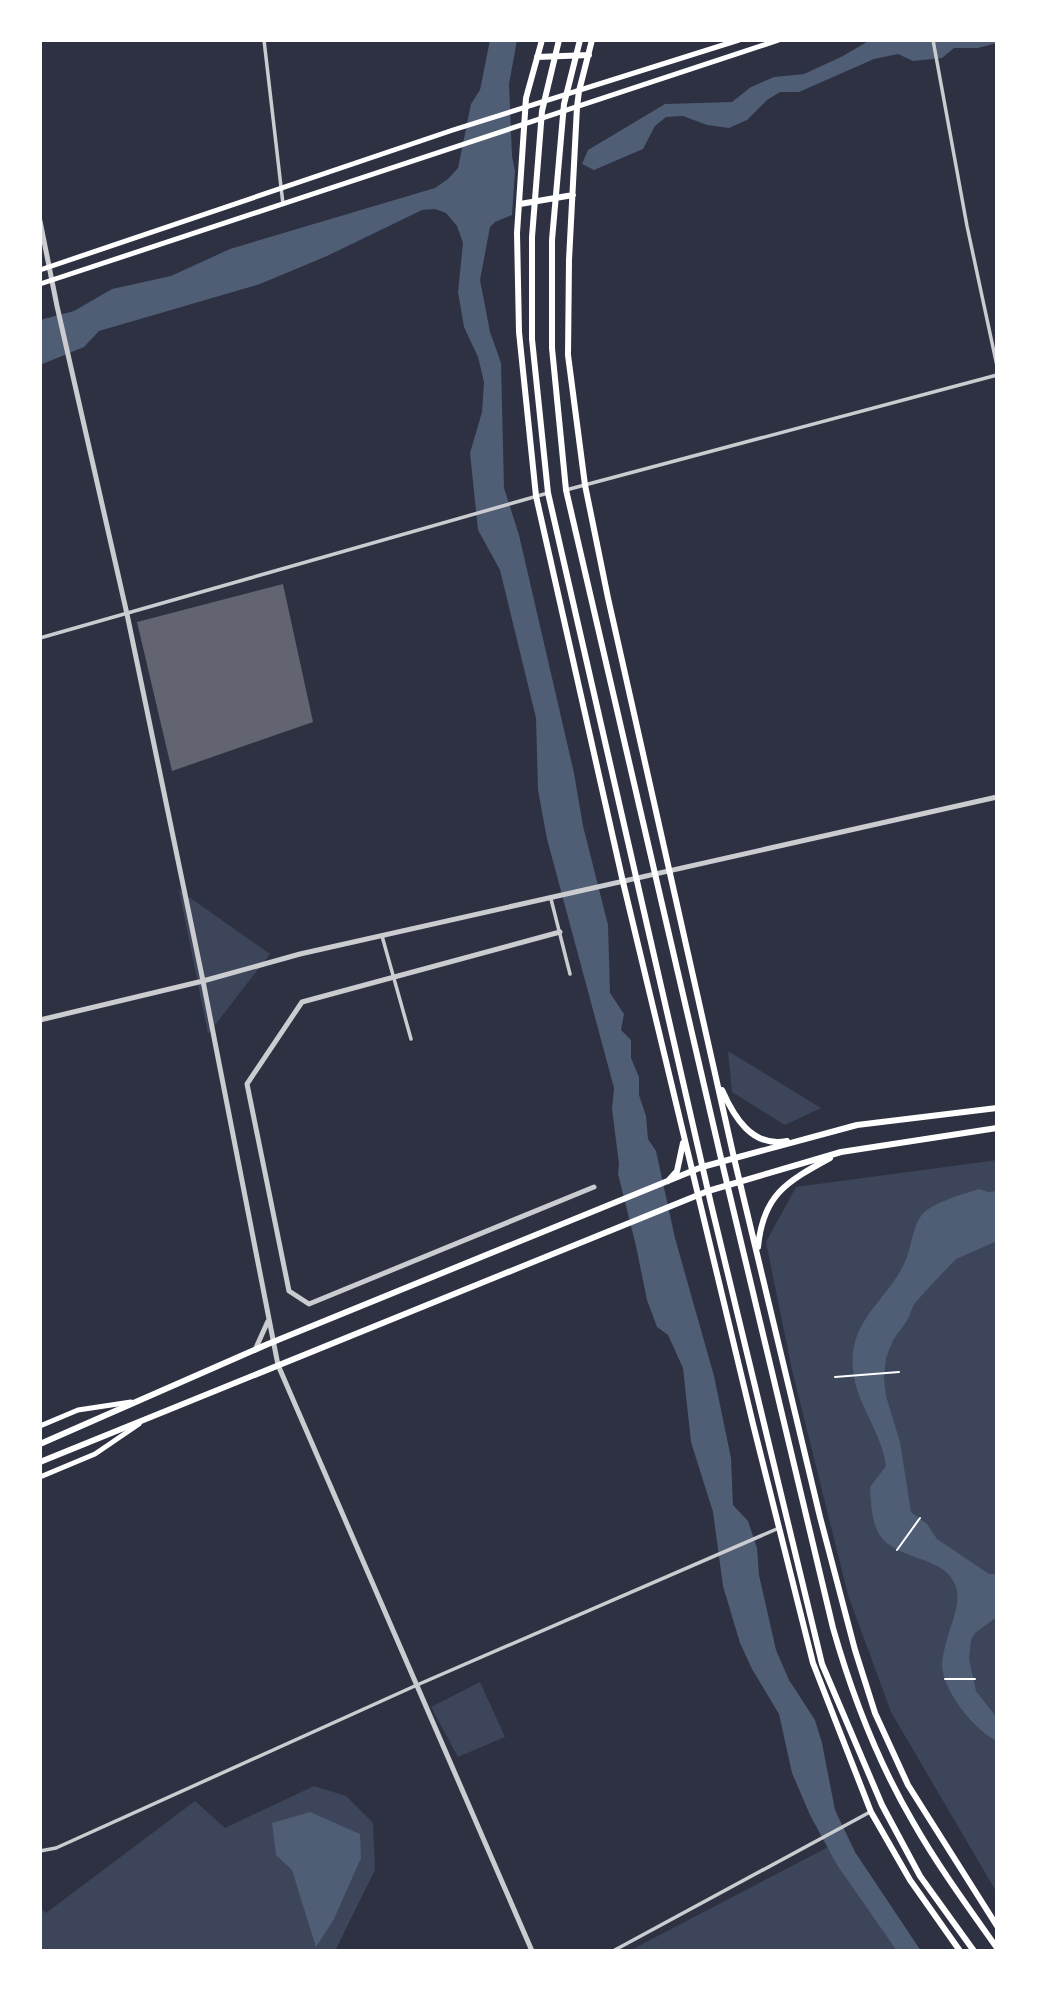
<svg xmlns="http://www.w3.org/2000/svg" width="1037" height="1991" font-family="'DM Sans',sans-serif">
	<rect width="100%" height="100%" fill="#2d3142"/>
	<path fill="#3c4559" d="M 179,890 L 270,954 L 208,1034 Z
		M 728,1051 L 821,1108 L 785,1125 L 732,1092 Z
		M 997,1160 L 997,1893 L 891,1712 L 848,1595 L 792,1370 L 766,1242 L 796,1187 Z
		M 480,1682 L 505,1737 L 458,1757 L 431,1707 Z
		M 314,1786 L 346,1796 L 373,1823 L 375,1870 L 335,1951 L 40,1951 L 40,1907 L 46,1913 L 195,1801 L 225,1828 Z
		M 834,1844 L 906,1951 L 629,1951 Z"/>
	<path fill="#4f5d75" d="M 490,40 L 517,40 L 509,84 L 512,156 L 515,171 L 512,215 L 495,222 L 490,227 L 480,280 L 490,332 L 501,363 L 504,488 L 519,535 L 574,773 L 583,826 L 608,925 L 610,993 L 624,1014 L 621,1030 L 631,1040 L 631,1058 L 639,1077 L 639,1095 L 646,1116 L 648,1139 L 656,1151 L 675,1238 L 714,1376 L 731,1458 L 733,1505 L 748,1521 L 757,1548 L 759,1575 L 776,1650 L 789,1680 L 815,1720 L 822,1743 L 835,1810 L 855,1852 L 921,1951 L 897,1951 L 837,1865 L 810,1815 L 792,1773 L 779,1714 L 752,1669 L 740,1643 L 723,1586 L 713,1512 L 691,1442 L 683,1368 L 668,1335 L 657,1327 L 647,1300 L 636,1246 L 618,1174 L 619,1164 L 612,1109 L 614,1088 L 547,839 L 538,790 L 536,718 L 500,570 L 478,530 L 470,453 L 482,412 L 484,382 L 478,357 L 464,327 L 458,292 L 463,243 L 457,226 L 446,213 L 435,209 L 422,210 L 327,256 L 260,284 L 99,331 L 84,347 L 40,365 L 40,320 L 74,311 L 112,289 L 171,276 L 230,249 L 435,188 L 448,179 L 458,168 L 471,104 L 480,90 Z
		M 870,40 L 997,40 L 997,43 L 978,48 L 954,48 L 942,58 L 913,61 L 898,54 L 874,59 L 799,92 L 780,92 L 767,100 L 747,120 L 729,128 L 707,125 L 683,116 L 666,117 L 655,126 L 643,149 L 594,170 L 582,164 L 588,150 L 665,104 L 732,102 L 751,87 L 774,77 L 804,74 L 843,56 Z
		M 979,1189 L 988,1192 L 997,1191 L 997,1241 L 956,1259 L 934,1282 L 914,1304 L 907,1321 L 893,1340 L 886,1358 L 884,1378 L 886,1396 L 900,1442 L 911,1512 L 927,1524 L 937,1539 L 989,1574 L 997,1574 L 997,1617 L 975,1633 L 971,1640 L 969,1659 L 976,1691 L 997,1718 L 997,1741 C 974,1730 944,1692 942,1666 C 942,1658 945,1647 947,1639 C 951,1623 961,1605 956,1587 C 946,1555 895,1561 879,1534 C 871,1520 871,1501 870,1487 L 886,1466 C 882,1432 856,1404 853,1370 C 848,1322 884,1303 903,1266 C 911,1252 912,1228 921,1216 C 930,1203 964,1194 979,1189 Z
		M 310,1812 L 360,1834 L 361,1858 L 334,1919 L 316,1947 L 292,1870 L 276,1855 L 272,1823 Z"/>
	<path fill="#626471" d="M 283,584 L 313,722 L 172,771 L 137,622 Z"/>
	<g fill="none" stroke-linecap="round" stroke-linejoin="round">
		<path stroke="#fff" stroke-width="2" d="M 835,1377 L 899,1372
			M 897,1550 L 920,1518
			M 945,1679 L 975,1679"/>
		<path stroke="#caccd0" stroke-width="3.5" d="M 264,40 L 283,204
			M 933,40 L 967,226 L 997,366
			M 566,490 L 997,375
			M 40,638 L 548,493
			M 551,899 L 570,974
			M 382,936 L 411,1039
			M 40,1851 L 56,1848 L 417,1685 L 779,1528
			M 613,1951 L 870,1812"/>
		<path stroke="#caccd0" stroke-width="5" d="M 40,221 L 57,306 L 127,614 L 203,981 L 278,1365 L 532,1951
			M 560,932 L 302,1002 L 247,1084 L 289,1291 L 309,1304 L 594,1187
			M 40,1020 L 203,981 L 300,954 L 997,797
			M 255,1350 L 268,1321"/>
		<path stroke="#fff" stroke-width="5" d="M 40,270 L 453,130 L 739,40
			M 40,284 L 779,40
			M 40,1426 L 78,1410 L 131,1402
			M 40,1477 L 95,1454 L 139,1424"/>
		<path stroke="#fff" stroke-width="6" d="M 542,40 L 526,98 L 517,233 L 519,332 L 536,496 L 623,882 L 753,1424 L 813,1663 L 871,1812 L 910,1880 L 960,1951
			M 592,40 L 579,91 L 577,107 L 569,260 L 568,355 L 585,485 L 608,598 L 734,1158 L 820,1517 L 855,1650 L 875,1713 L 908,1785 L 997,1926
			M 537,57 L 589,55
			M 520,204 L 573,195
			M 722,1090 C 734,1117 752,1148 787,1141
			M 668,1181 L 677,1171 L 683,1143
			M 758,1247 C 763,1195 786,1182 830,1158
			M 40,1444 L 268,1344 L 702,1167 L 857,1125 L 997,1108
			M 40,1462 L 708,1191 L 841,1152 L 997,1128"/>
		<path stroke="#fff" stroke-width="6" d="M 559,40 L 542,111 L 532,237 L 532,339 L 548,493 L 711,1204 L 822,1664 L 882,1805 L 920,1876 L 974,1951
			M 580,40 L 564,104 L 552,240 L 552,348 L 566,490 L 720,1154 L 833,1628 C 852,1695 878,1762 913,1822 C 938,1866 968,1907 997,1948"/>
	</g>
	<rect width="1037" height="1991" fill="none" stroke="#ffffff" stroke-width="84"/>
</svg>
